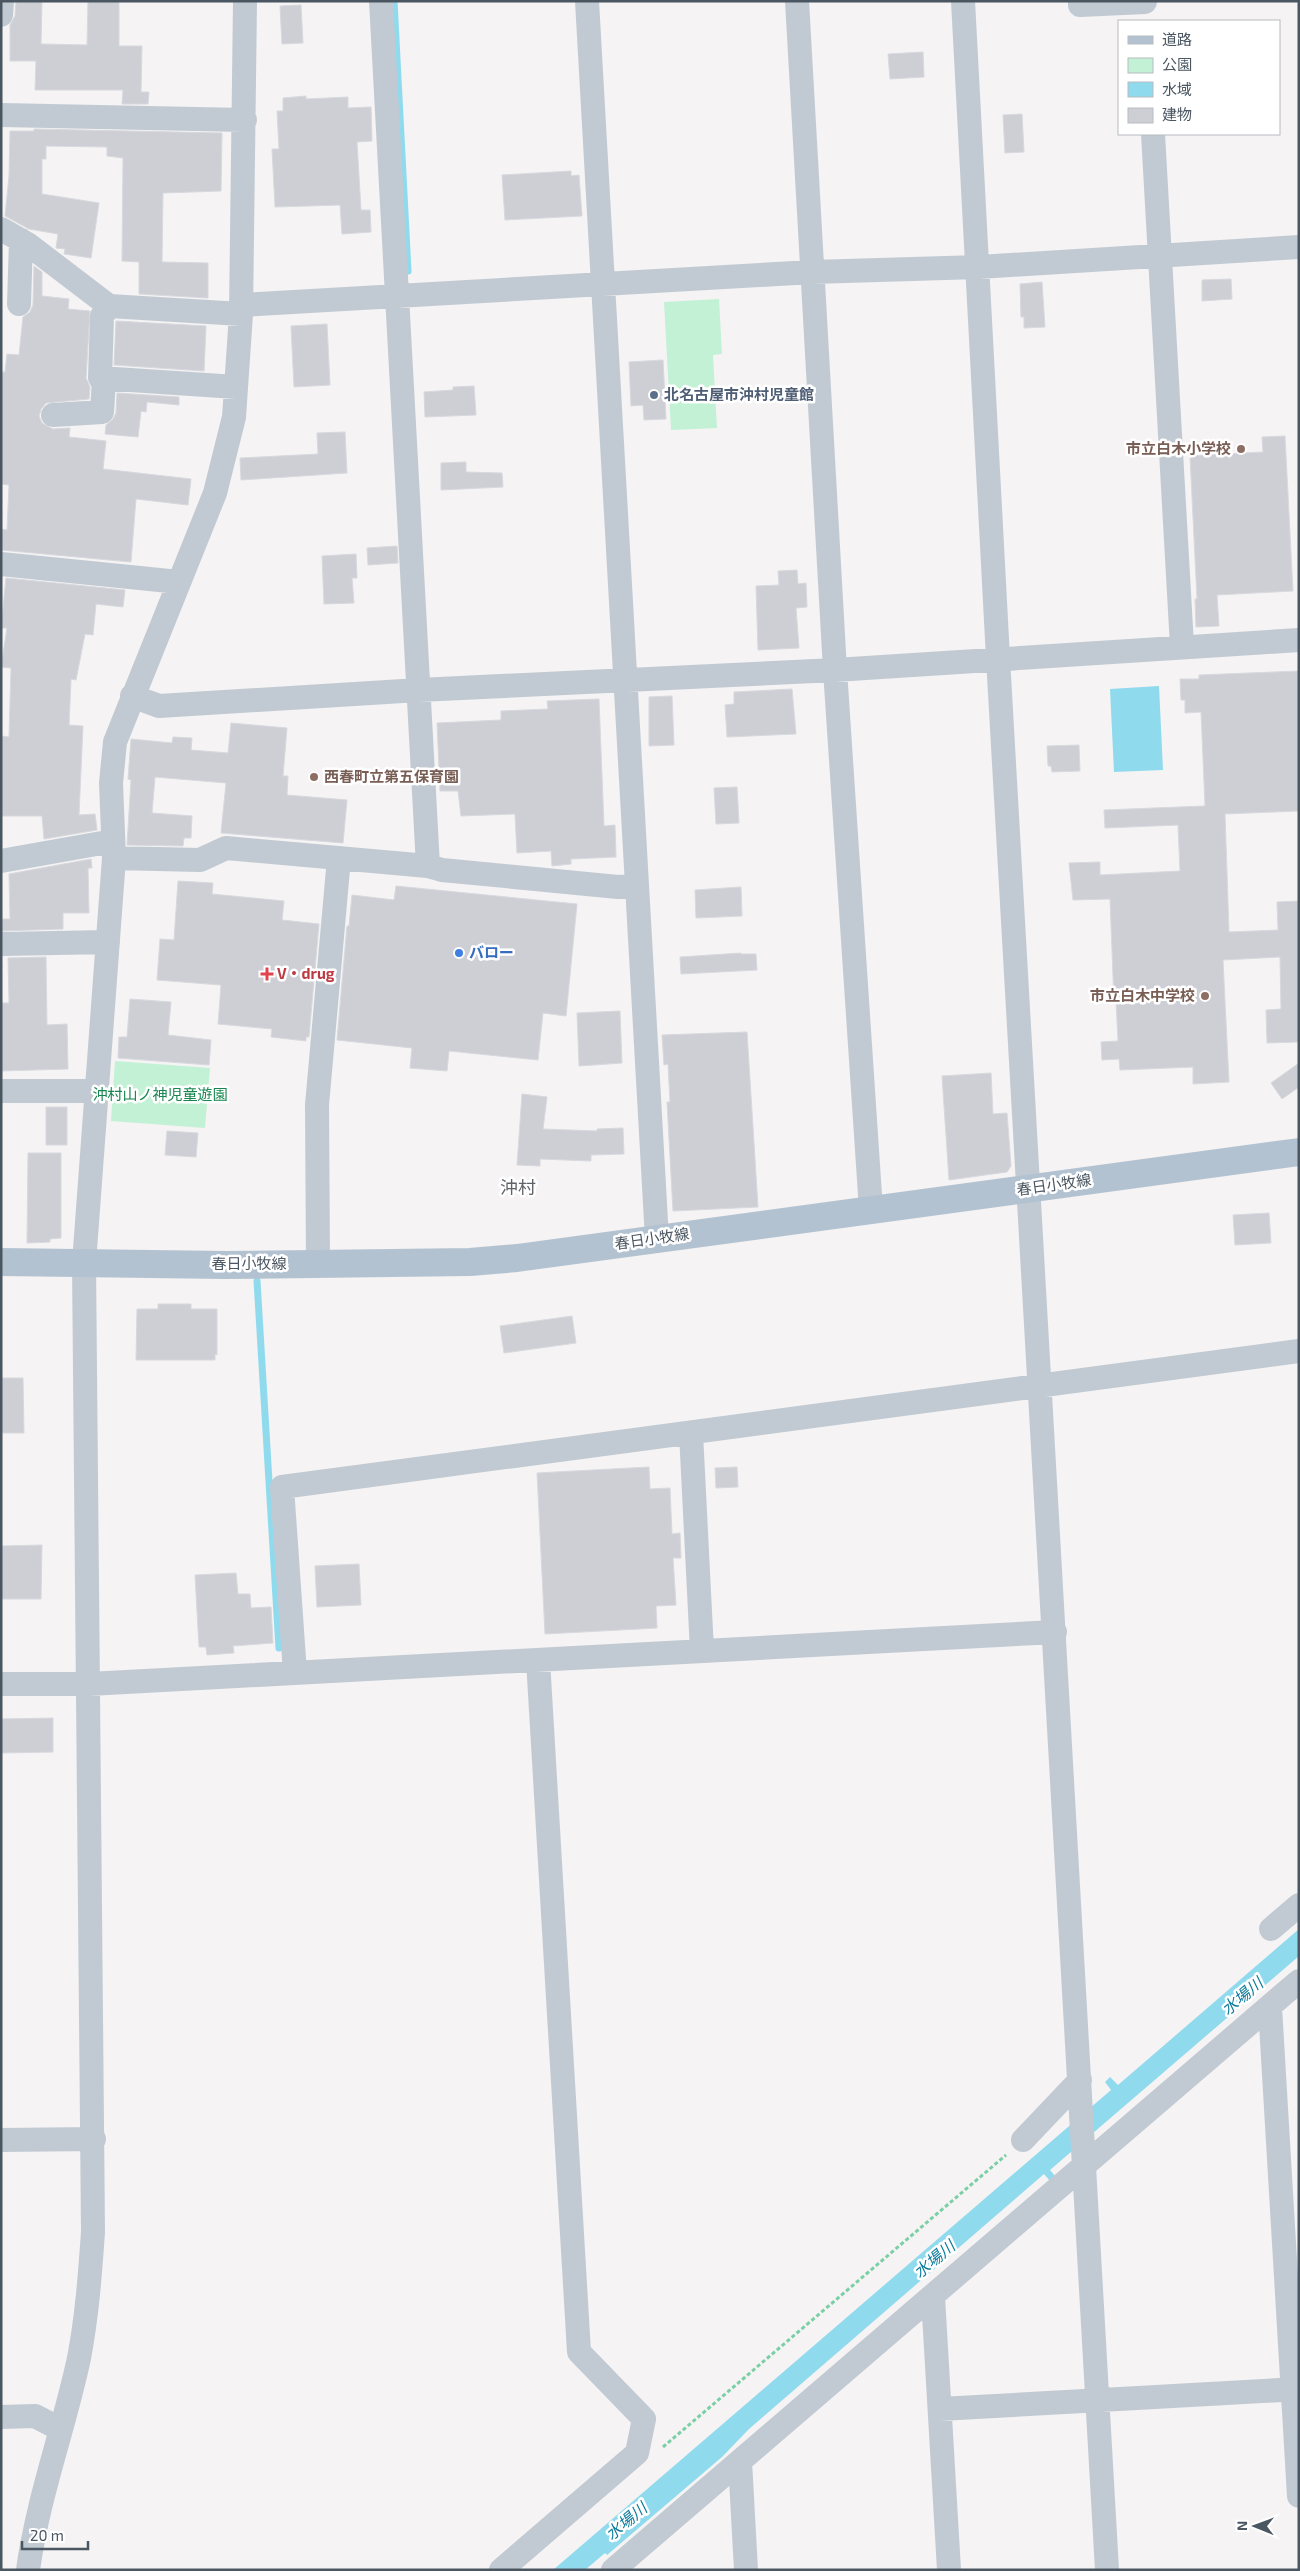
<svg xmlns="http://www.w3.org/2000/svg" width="1300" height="2571" font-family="'Exo 2','Noto Sans JP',sans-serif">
	<rect width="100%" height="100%" fill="#f5f3f3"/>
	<path fill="#c3f1d5" d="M 719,299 L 722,354 L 713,355 L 717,428 L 671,430 L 664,302 Z
		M 115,1061 L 210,1068 L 205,1128 L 111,1121 Z"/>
	<path fill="#90daee" d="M 1159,686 L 1163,770 L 1114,772 L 1110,689 Z
		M 1299,1929 L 1299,1956 L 1050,2170 L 1055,2176 L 1050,2181 L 1044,2174 L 749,2429 L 722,2457 L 607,2555 L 605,2553 L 585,2570 L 553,2570 L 1111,2090 L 1105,2082 L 1110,2077 L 1118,2085 Z"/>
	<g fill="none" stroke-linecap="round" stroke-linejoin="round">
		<path stroke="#90daee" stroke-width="7" d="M 394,1 L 408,271
			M 257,1281 L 279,1648"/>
	</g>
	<path fill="#cdcfd5" stroke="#d7d9de" d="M 16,1 L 42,1 L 41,44 L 87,45 L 88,1 L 119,1 L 119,46 L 142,46 L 141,92 L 149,92 L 148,104 L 122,104 L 123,90 L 35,90 L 36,61 L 10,61 L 10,25 L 15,16 Z
		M 301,5 L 303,43 L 282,44 L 280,6 Z
		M 923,52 L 924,77 L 890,79 L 888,54 Z
		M 306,96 L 306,99 L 348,97 L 348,108 L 371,107 L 372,141 L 357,142 L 361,210 L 370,210 L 371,232 L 342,234 L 340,205 L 275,207 L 272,149 L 279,149 L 277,111 L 283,111 L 283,98 Z
		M 1022,114 L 1024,152 L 1005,153 L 1003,115 Z
		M 34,129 L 222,133 L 221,191 L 163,193 L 162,262 L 208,263 L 208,298 L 139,294 L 139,262 L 122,261 L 123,158 L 107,156 L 107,147 L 46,146 L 46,159 L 42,159 L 42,194 L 99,203 L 91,258 L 64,254 L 65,249 L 56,248 L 58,234 L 29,229 L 5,216 L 9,176 L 10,131 L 34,131 Z
		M 571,171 L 571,176 L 579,175 L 582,216 L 505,220 L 502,175 Z
		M 34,266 L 42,272 L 42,296 L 69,299 L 68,309 L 90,311 L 86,378 L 90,387 L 89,399 L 46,403 L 41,409 L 39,416 L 42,423 L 53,429 L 70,428 L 69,437 L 106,441 L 103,469 L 191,479 L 188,505 L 136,499 L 131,562 L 1,550 L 1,529 L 7,530 L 9,485 L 1,484 L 1,372 L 5,372 L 7,354 L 19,355 L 23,317 L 30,312 L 33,305 Z
		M 1231,279 L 1232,299 L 1202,301 L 1202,280 Z
		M 1042,282 L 1045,327 L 1024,328 L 1024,317 L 1021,317 L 1020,284 Z
		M 116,321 L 206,326 L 204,371 L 114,365 Z
		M 327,324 L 330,385 L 294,387 L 291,326 Z
		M 663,360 L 666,419 L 644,420 L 643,405 L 631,406 L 629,362 Z
		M 474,386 L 476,415 L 425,417 L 424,392 L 453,390 L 453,387 Z
		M 117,393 L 179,397 L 179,405 L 147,402 L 146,412 L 141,411 L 138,437 L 105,434 L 106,425 L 113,419 L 116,413 Z
		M 345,432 L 347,473 L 241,480 L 240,458 L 318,454 L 317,433 Z
		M 1285,436 L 1293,591 L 1217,595 L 1219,626 L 1196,627 L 1195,599 L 1197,599 L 1190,456 L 1263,452 L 1262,437 Z
		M 466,462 L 466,472 L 502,473 L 503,487 L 441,490 L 441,463 Z
		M 397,546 L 398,563 L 368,565 L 367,548 Z
		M 356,554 L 357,578 L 352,578 L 354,603 L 324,604 L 322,556 Z
		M 797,570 L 798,584 L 806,583 L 807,607 L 796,608 L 799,648 L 758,650 L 756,586 L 779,585 L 778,571 Z
		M 6,578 L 125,590 L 123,607 L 96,604 L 93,635 L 85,634 L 76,680 L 71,679 L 69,725 L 83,726 L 79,815 L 95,814 L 97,830 L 44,839 L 42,816 L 1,816 L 1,736 L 9,737 L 11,668 L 1,667 L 7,628 L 1,628 Z
		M 1299,671 L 1299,811 L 1225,814 L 1229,932 L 1278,930 L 1277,902 L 1299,901 L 1299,1042 L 1267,1043 L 1266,1010 L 1281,1009 L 1280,957 L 1223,960 L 1229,1082 L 1193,1084 L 1193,1067 L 1120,1070 L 1119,1059 L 1102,1060 L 1101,1042 L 1118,1041 L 1116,1001 L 1114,1002 L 1110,899 L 1073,900 L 1069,863 L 1100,862 L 1100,875 L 1180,871 L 1178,825 L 1105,828 L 1104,810 L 1205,806 L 1201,712 L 1185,713 L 1185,700 L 1181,700 L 1180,679 L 1199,679 L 1199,675 Z
		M 792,689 L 796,734 L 727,737 L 725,705 L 734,704 L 734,692 Z
		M 672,696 L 674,745 L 649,746 L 649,697 Z
		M 599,699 L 604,826 L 615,825 L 616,857 L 571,859 L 571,864 L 552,866 L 551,851 L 517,853 L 515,814 L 461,816 L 458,791 L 440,791 L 437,723 L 501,720 L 501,711 L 548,709 L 547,701 Z
		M 231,723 L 287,728 L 283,776 L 288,776 L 287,795 L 347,800 L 343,843 L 221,833 L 226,783 L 155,777 L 152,813 L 192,816 L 191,838 L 184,838 L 183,846 L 127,845 L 131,780 L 128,779 L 131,739 L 172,743 L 173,737 L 192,738 L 191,750 L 228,753 Z
		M 1079,745 L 1080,771 L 1052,772 L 1051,766 L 1048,766 L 1047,746 Z
		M 737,787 L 739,823 L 716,824 L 714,788 Z
		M 91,859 L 92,868 L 88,868 L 89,913 L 63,913 L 63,929 L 1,931 L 1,919 L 10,919 L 9,874 Z
		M 178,881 L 213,883 L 212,894 L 284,901 L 282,920 L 319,924 L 309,1037 L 306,1037 L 306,1041 L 271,1037 L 272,1029 L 218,1024 L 221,985 L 157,980 L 160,939 L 174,940 Z
		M 396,886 L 577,904 L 566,1016 L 543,1013 L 538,1060 L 449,1051 L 447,1071 L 410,1068 L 412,1048 L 337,1040 L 347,926 L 349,926 L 352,895 L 394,900 Z
		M 741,887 L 742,916 L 696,918 L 695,890 Z
		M 741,953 L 741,954 L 756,954 L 757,970 L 681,974 L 680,957 Z
		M 46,957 L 47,1025 L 67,1024 L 68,1069 L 1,1071 L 1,1003 L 9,1003 L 8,958 Z
		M 130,999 L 171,1002 L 168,1035 L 211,1040 L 209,1065 L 118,1058 L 119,1037 L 127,1037 Z
		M 620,1011 L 622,1063 L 579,1066 L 577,1013 Z
		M 747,1032 L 758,1207 L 673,1211 L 667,1102 L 670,1102 L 668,1064 L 664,1065 L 662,1035 Z
		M 1299,1063 L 1299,1087 L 1282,1099 L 1271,1083 Z
		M 991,1073 L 993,1114 L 1007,1113 L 1011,1166 L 1007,1172 L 949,1180 L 942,1076 Z
		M 522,1094 L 547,1097 L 543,1129 L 597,1131 L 597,1129 L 623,1128 L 624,1154 L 591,1155 L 591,1161 L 540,1159 L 540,1166 L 517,1165 Z
		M 46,1107 L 67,1107 L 67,1145 L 46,1145 Z
		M 167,1131 L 198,1133 L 196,1157 L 165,1155 Z
		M 28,1153 L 61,1153 L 61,1238 L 50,1239 L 50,1242 L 27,1243 Z
		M 1269,1213 L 1271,1243 L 1235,1245 L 1233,1215 Z
		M 158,1304 L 191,1304 L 191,1309 L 217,1309 L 217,1355 L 215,1354 L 215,1360 L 136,1360 L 137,1309 L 158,1309 Z
		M 572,1316 L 576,1343 L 504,1353 L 500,1326 Z
		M 1,1378 L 23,1378 L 24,1433 L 1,1433 Z
		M 649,1467 L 650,1489 L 670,1488 L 672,1534 L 680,1533 L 681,1558 L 673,1558 L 676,1605 L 656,1606 L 657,1628 L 545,1634 L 537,1473 Z
		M 737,1467 L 738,1487 L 716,1488 L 715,1468 Z
		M 42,1545 L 41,1599 L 1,1599 L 1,1546 Z
		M 359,1564 L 361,1605 L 317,1607 L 315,1566 Z
		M 236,1573 L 238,1594 L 250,1594 L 251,1608 L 271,1607 L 273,1643 L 233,1646 L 234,1653 L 207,1655 L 206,1647 L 199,1647 L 195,1575 Z
		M 53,1718 L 53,1752 L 1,1753 L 1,1719 Z"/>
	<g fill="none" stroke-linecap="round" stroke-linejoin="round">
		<path stroke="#7ad0a6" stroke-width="3" stroke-dasharray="4 2.5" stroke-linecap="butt" d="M 663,2447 L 1006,2155"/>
		<path stroke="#c1cad2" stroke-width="24" d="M 381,1 L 428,866
			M 587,1 L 657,1239
			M 797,1 L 835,670 L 871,1210
			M 963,1 L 998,658 L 1107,2570
			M 1080,1 L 1080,5 L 1145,2
			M 1,15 L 2,1
			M 1,115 L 245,120
			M 1153,134 L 1182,646
			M 1,229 L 29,245 L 109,306 L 241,314
			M 19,304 L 21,240
			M 241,305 L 812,272 L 979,267 L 1299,247
			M 109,306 L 102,316 L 100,378 L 236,387
			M 53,415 L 102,412 L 104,379
			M 1,564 L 179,582
			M 132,696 L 159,706 L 419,690 L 835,670 L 1299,640
			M 114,858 L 200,860 L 226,848 L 428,866 L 442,870 L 618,887 L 636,886
			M 1,861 L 113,841
			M 3,944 L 108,942
			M 1,1091 L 97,1091
			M 318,1263 L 317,1105 L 339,858
			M 691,1433 L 702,1651
			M 295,1673 L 282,1487 L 1299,1351
			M 1,1684 L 89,1684 L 1055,1632
			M 1271,1929 L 1299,1905
			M 1270,2007 L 1299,2496
			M 1,2140 L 94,2139
			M 1023,2140 L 1080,2080
			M 933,2297 L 949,2570
			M 940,2409 L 1299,2389
			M 1,2417 L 35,2416 L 60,2429
			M 740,2461 L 746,2570
			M 28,2570 C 38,2497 64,2429 79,2358 C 87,2316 90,2275 93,2232 L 84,1263 L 114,858 L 111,783 L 115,742 L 215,493 L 234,417 L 241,314 L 245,1
			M 501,2570 L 637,2453 L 644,2419 L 579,2352 L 538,1660
			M 613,2570 L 1299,1981"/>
		<path stroke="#b3c2d1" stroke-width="28" d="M 1,1262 L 226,1265 L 470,1262 L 517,1258 L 1299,1152"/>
	</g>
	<circle fill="#5c6f8a" stroke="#fff" stroke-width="2" cx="654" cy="395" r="5"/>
	<g fill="#8d6e63" stroke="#fff" stroke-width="2">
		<circle cx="1241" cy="449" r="5"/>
		<circle cx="314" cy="777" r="5"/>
		<circle cx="1205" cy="996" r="5"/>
	</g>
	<circle fill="#3f7fe0" stroke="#fff" stroke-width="2" cx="459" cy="953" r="5"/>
	<path fill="#e0444e" stroke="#fff" stroke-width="2" d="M264.5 966.5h5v5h5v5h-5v5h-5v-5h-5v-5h5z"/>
	<g text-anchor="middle" stroke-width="5" stroke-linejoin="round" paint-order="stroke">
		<g font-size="15" font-weight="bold" fill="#4e5e75" stroke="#fff" text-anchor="start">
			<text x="664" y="400">北名古屋市沖村児童館</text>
		</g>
		<g font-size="15" font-weight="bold" fill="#785e54" stroke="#fff" text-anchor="end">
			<text x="1231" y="454">市立白木小学校</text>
			<text x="324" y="782" text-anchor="start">西春町立第五保育園</text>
			<text x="1195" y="1001">市立白木中学校</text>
		</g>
		<g font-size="15" font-weight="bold" fill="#366cbe" stroke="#fff" text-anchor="start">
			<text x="469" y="958">バロー</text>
		</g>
		<g font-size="15" font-weight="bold" fill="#be3a42" stroke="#fff" text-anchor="start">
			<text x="277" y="979">V・drug</text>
		</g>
		<g font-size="15" fill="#17864f" stroke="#fff">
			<text x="160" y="1100">沖村山ノ神児童遊園</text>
		</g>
		<g font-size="15" fill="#4a5661" stroke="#fff">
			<text transform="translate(1054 1185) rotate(-8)" y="5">春日小牧線</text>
			<text transform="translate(652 1239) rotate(-8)" y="5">春日小牧線</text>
			<text x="249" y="1269">春日小牧線</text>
		</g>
		<g font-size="16" font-style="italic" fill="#0c7c9b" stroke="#fff">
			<text transform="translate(1242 1996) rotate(-40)" y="6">水場川</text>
			<text transform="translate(934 2259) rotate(-40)" y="6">水場川</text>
			<text transform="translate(626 2521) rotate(-40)" y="6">水場川</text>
		</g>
		<g font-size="18" fill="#5f6368" stroke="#fff">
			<text x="518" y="1194">沖村</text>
		</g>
	</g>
	<rect width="1300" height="2571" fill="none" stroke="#4a5661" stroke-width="5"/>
	<rect x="1118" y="20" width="162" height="115" fill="#ffffff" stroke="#b7bbc0"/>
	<rect x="1128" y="36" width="25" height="8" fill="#b3c2d1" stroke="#b7bbc0"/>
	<text x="1162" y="45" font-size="15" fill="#4a5661">道路</text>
	<rect x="1128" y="58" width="25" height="15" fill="#c3f1d5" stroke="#b7bbc0"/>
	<text x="1162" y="70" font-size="15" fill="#4a5661">公園</text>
	<rect x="1128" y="82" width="25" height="15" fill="#90daee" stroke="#b7bbc0"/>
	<text x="1162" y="95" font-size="15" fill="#4a5661">水域</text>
	<rect x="1128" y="108" width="25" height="15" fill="#cdcfd5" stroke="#b7bbc0"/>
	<text x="1162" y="120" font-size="15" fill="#4a5661">建物</text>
	<g transform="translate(1255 2526) rotate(271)" stroke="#ffffff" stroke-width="4" paint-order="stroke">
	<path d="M0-4L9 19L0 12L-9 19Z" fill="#4a5661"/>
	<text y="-8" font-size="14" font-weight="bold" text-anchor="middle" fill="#4a5661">N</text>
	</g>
	<path d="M22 2541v8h66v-8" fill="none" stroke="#4a5661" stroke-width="2.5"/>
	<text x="30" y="2541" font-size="15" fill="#4a5661" stroke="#ffffff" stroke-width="4" paint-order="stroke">20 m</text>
</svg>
